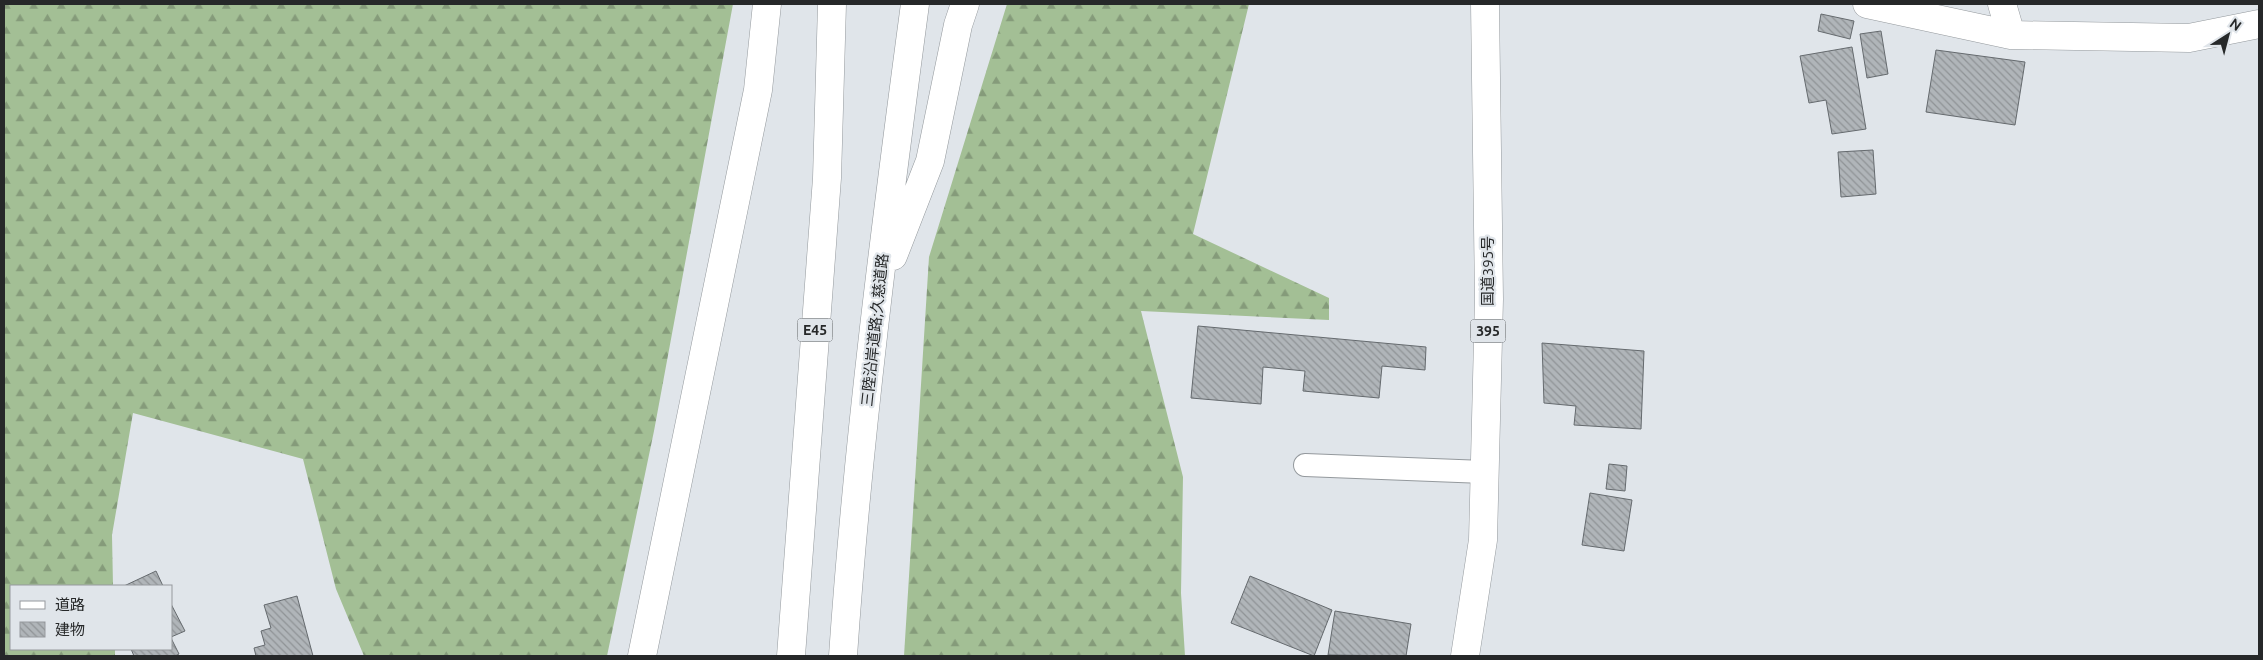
<svg xmlns="http://www.w3.org/2000/svg" width="2263" height="660" font-family="Ubuntu,'Noto Sans JP',sans-serif">
	<defs>
		<pattern id="forest-firs" width="22" height="20" patternUnits="userSpaceOnUse" patternTransform="scale(1.25)"><rect width="22" height="20" fill="#a3bf95"/><path d="M5 1l3.5 6h-7zM16 11l3.5 6h-7z" fill="#859b7a"/></pattern>
		<pattern id="building-back-hatch" width="6" height="6" patternUnits="userSpaceOnUse" patternTransform="scale(1.25)"><rect width="6" height="6" fill="#b0b5b9"/><path d="M-1 5l2 2M0 0l6 6M5-1l2 2" fill="none" stroke="#8f9396"/></pattern>
	</defs>
	<rect width="100%" height="100%" fill="#e0e5ea"/>
	<path fill="url(#forest-firs)" d="M 4,4 L 733,4 L 654,431 L 607,656 L 364,656 L 336,589 L 303,459 L 133,413 L 112,535 L 113,586 L 11,586 L 11,649 L 115,649 L 115,656 L 4,656 Z
		M 1007,4 L 1249,4 L 1193,234 L 1329,298 L 1329,320 L 1141,311 L 1183,477 L 1181,593 L 1185,656 L 904,656 L 929,257 Z"/>
	<path fill="url(#building-back-hatch)" stroke="#656a6e" d="M 1821,14 L 1854,21 L 1850,39 L 1818,31 Z
		M 1881,31 L 1888,74 L 1867,78 L 1860,34 Z
		M 1852,47 L 1866,129 L 1832,134 L 1826,100 L 1809,103 L 1800,56 Z
		M 1936,50 L 2025,62 L 2015,125 L 1926,112 Z
		M 1873,150 L 1876,194 L 1841,197 L 1838,152 Z
		M 1198,326 L 1426,347 L 1425,370 L 1382,366 L 1379,398 L 1303,391 L 1305,371 L 1263,367 L 1261,404 L 1191,398 Z
		M 1542,343 L 1644,351 L 1641,429 L 1574,425 L 1576,406 L 1544,403 Z
		M 1609,464 L 1627,466 L 1625,491 L 1606,489 Z
		M 1590,493 L 1632,500 L 1624,551 L 1582,545 Z
		M 156,571 L 163,586 L 124,586 Z
		M 1250,576 L 1332,610 L 1314,656 L 1231,623 Z
		M 297,596 L 313,656 L 256,656 L 254,648 L 265,645 L 261,631 L 271,628 L 264,605 Z
		M 171,604 L 185,631 L 171,637 Z
		M 1335,611 L 1411,624 L 1406,656 L 1328,655 Z
		M 171,638 L 179,654 L 175,656 L 134,656 L 131,649 L 171,649 Z"/>
	<g fill="none" stroke-linecap="round" stroke-linejoin="round">
		<defs>
			<path id="lane" d="M 1305,465 L 1484,472"/>
			<path id="street" d="M 1867,4 L 2011,35 L 2189,38 L 2259,24
				M 2002,4 L 2011,35
				M 642,656 L 758,90 L 767,4"/>
			<path id="highway" d="M 893,256 L 930,161 L 958,25 L 965,4
				M 791,656 L 827,178 L 832,4
				M 843,656 C 858,438 886,221 915,4
				M 1465,656 L 1483,540 L 1489,299 L 1485,4"/>
		</defs>
		<use href="#lane" stroke="#94999d" stroke-width="24"/>
		<use href="#street" stroke="#94999d" stroke-width="29"/>
		<use href="#highway" stroke="#94999d" stroke-width="29"/>
		<use href="#lane" stroke="#fff" stroke-width="22"/>
		<use href="#street" stroke="#fff" stroke-width="28"/>
		<use href="#highway" stroke="#fff" stroke-width="28"/>
	</g>
	<g text-anchor="middle" stroke-width="4.5" stroke-linejoin="round" paint-order="stroke">
		<g fill="#e0e5ea" stroke="#5e6163" stroke-width="1">
			<rect x="797.5" y="318.5" width="35" height="23" rx="4"/>
			<rect x="1470.5" y="319.5" width="35" height="23" rx="4"/>
		</g>
		<g font-size="14" font-weight="bold" fill="#262829">
			<text x="815" y="335">E45</text>
			<text x="1488" y="336">395</text>
		</g>
		<g font-size="15" fill="#262829" stroke="#e0e5ea">
			<text transform="translate(1488 271) rotate(-90)" y="5">国道395号</text>
			<text transform="translate(875 330) rotate(-84)" y="5">三陸沿岸道路;久慈道路</text>
		</g>
	</g>
	<rect width="2263" height="660" fill="none" stroke="#262829" stroke-width="10"/>
	<rect x="10" y="585" width="162" height="65" fill="#e0e5ea" stroke="#96999d"/>
	<rect x="20" y="601" width="25" height="8" fill="#ffffff" stroke="#96999d"/>
	<text x="55" y="610" font-size="15" fill="#262829">道路</text>
	<rect x="20" y="622" width="25" height="15" fill="url(#building-back-hatch)" stroke="#96999d"/>
	<text x="55" y="635" font-size="15" fill="#262829">建物</text>
	<g transform="translate(2228 35) rotate(36)" stroke="#e0e5ea" stroke-width="4" paint-order="stroke">
	<path d="M0-4L9 19L0 12L-9 19Z" fill="#262829"/>
	<text y="-8" font-size="14" font-weight="bold" text-anchor="middle" fill="#262829">N</text>
	</g>
</svg>
